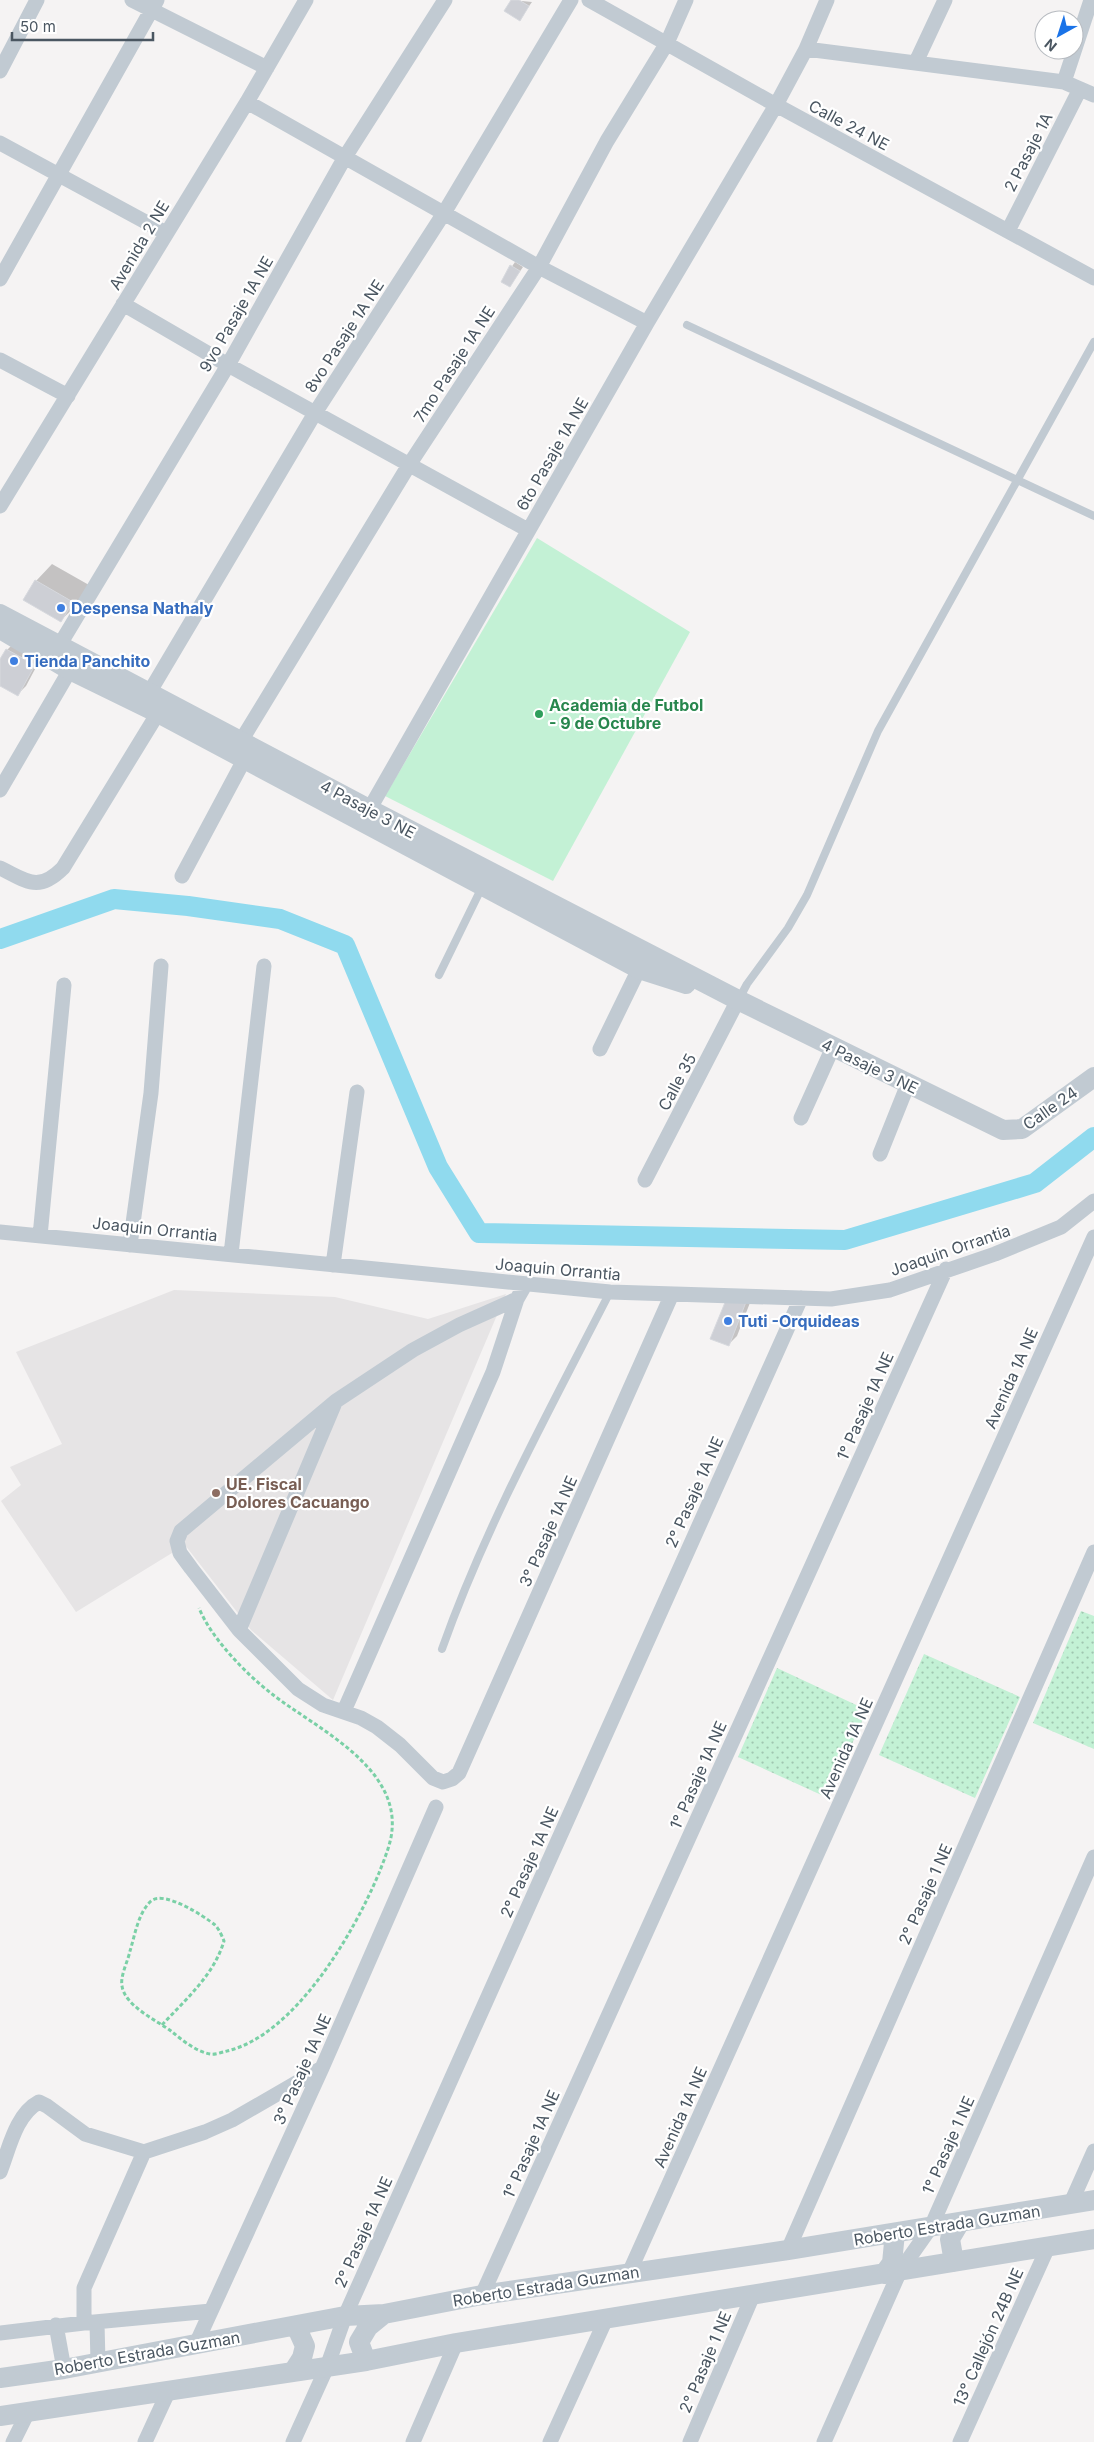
<svg xmlns="http://www.w3.org/2000/svg" width="1094" height="2442" font-family="Inter,sans-serif">
	<defs>
		<pattern id="park-dots" width="8" height="8" patternUnits="userSpaceOnUse" patternTransform="scale(1.25)"><rect width="8" height="8" fill="#c3f1d5"/><path d="M2 2h.1M6 6h.1" fill="none" stroke="#a0c6b0" stroke-width="1.8" stroke-linecap="round"/></pattern>
	</defs>
	<rect width="100%" height="100%" fill="#f5f3f3"/>
	<path fill="#e6e4e5" d="M 174,1290 L 335,1297 L 428,1319 L 506,1294 L 333,1700 L 251,1630 L 185,1545 L 76,1612 L 1,1501 L 21,1485 L 10,1467 L 62,1444 L 16,1352 Z"/>
	<path fill="#c3f1d5" d="M 537,538 L 690,632 L 553,881 L 385,796 Z"/>
	<path fill="url(#park-dots)" d="M 1081,1611 L 1094,1616 L 1094,1749 L 1033,1723 Z
		M 924,1654 L 1020,1697 L 975,1798 L 879,1755 Z
		M 777,1668 L 867,1710 L 828,1798 L 738,1757 Z"/>
	<path fill="#0003" d="M 512,0 L 532,2 L 520,19 Z
		M 515,262 L 523,267 L 510,286 L 502,281 Z
		M 52,564 L 89,585 L 78,604 L 61,620 L 36,581 Z
		M 15,642 L 42,656 L 26,686 L 18,694 L 0,685 L 0,662 L 7,650 Z
		M 753,1295 L 737,1336 L 729,1344 L 711,1338 Z"/>
	<g fill="none" stroke-linecap="round" stroke-linejoin="round">
		<path stroke="#90daee" stroke-width="20" d="M 0,939 L 114,899 L 188,906 L 280,919 L 345,945 L 438,1167 L 479,1233 L 845,1240 L 1035,1183 L 1094,1137"/>
	</g>
	<path fill="#cdcfd5" stroke="#d7d9de" d="M 511,0 L 519,0 L 529,6 L 520,21 L 504,11 Z
		M 510,265 L 520,271 L 510,287 L 501,282 Z
		M 35,580 L 73,602 L 61,622 L 23,600 Z
		M 6,649 L 35,665 L 18,696 L 0,686 L 0,659 Z
		M 726,1300 L 746,1302 L 729,1346 L 710,1339 Z"/>
	<g fill="none" stroke-linecap="round" stroke-linejoin="round">
		<path stroke="#7ad0a6" stroke-width="3" stroke-dasharray="4 2.5" stroke-linecap="butt" d="M 162,2025 C 186,1999 214,1975 224,1941 C 222,1936 219,1929 215,1925 C 204,1916 164,1890 151,1901 C 138,1913 135,1935 130,1951 C 128,1961 120,1976 122,1986 C 125,2006 156,2020 171,2031 C 182,2040 195,2051 210,2054 C 215,2055 222,2052 227,2051 C 295,2035 354,1933 379,1873 C 384,1860 391,1844 392,1830 C 398,1765 314,1727 272,1694 C 246,1674 211,1638 199,1608"/>
		<path stroke="#c1cad2" stroke-width="8" d="M 687,325 L 1094,516
			M 439,975 L 482,887
			M 739,999 L 747,984 L 788,928 L 807,895 L 878,731 L 1094,342
			M 442,1649 C 486,1525 550,1409 610,1292"/>
		<path stroke="#c1cad2" stroke-width="15" d="M 132,0 L 267,68
			M 589,0 L 776,105 L 1094,278
			M 806,49 L 827,0
			M 916,62 L 945,0
			M 0,71 L 37,0
			M 1064,82 L 1091,0
			M 247,102 L 539,267 L 647,323
			M 0,143 L 166,233
			M 1008,231 L 1080,89
			M 0,279 L 157,0
			M 123,304 L 228,365 L 528,530
			M 0,360 L 68,396
			M 0,506 L 247,102 L 306,0
			M 59,646 L 228,365 L 345,157 L 445,0
			M 149,693 L 315,413 L 444,213 L 571,0
			M 241,741 L 409,465 L 539,267 L 607,141 L 667,43 L 686,0
			M 0,790 L 70,670
			M 365,817 L 647,323 L 776,105 L 806,49 L 1064,82 L 1094,95
			M 0,868 C 27,881 38,893 63,868 L 158,713
			M 182,876 L 244,760
			M 600,1049 L 639,969
			M 801,1118 L 833,1047
			M 880,1154 L 908,1084
			M 645,1180 L 738,1000
			M 0,1232 L 610,1292 L 831,1299 L 890,1290 L 995,1254 L 1061,1227 L 1094,1201
			M 40,1236 L 64,985
			M 130,1245 L 151,1093 L 161,966
			M 231,1254 L 264,966
			M 333,1265 L 357,1092
			M 525,1285 L 517,1299 L 459,1325 L 413,1350 L 336,1401 L 181,1531 L 177,1541 L 180,1553 L 191,1568 L 239,1630 L 298,1689 L 323,1705 L 361,1718 L 377,1727 L 400,1745 L 433,1778 L 443,1782 L 452,1779 L 459,1773 L 672,1294
			M 239,1630 L 334,1405
			M 344,1711 L 493,1372 L 517,1299
			M 0,2172 C 9,2149 16,2114 39,2102 L 47,2106 L 85,2134 L 144,2152
			M 1070,2205 L 1094,2151
			M 788,2250 L 1094,1552
			M 629,2273 L 1094,1237
			M 482,2295 L 946,1269
			M 211,2311 L 84,2323 L 84,2288 L 144,2152 L 205,2132 L 232,2120 L 322,2068
			M 97,2323 L 98,2362
			M 56,2325 L 64,2369
			M 0,2333 L 84,2323
			M 196,2344 L 322,2068 L 436,1807
			M 13,2442 L 27,2414
			M 145,2442 L 169,2390
			M 293,2442 L 327,2367 L 345,2316 L 801,1298
			M 413,2442 L 456,2343
			M 550,2442 L 606,2319
			M 690,2442 L 753,2295
			M 824,2442 L 900,2271 L 931,2227 L 1094,1857
			M 960,2442 L 1048,2247"/>
		<path stroke="#c1cad2" stroke-width="20" d="M 0,614 L 369,809 L 738,1000 L 1003,1130 L 1022,1129 L 1094,1077
			M 0,629 L 70,670 L 158,713 L 639,969 L 686,984
			M 954,2262 L 950,2239 L 960,2222
			M 884,2274 L 892,2263 L 895,2233
			M 366,2361 L 359,2342 L 368,2327 L 384,2314
			M 293,2372 L 302,2358 L 305,2346 L 296,2326
			M 0,2378 L 64,2369 L 345,2316 L 384,2314 L 482,2295 L 788,2250 L 1094,2200
			M 0,2416 L 366,2361 L 456,2343 L 1094,2239"/>
	</g>
	<g fill="#3f7fe0" stroke="#fff" stroke-width="2">
		<circle cx="61" cy="608" r="5"/>
		<circle cx="14" cy="661" r="5"/>
		<circle cx="728" cy="1321" r="5"/>
	</g>
	<circle fill="#2e9e5b" stroke="#fff" stroke-width="2" cx="539" cy="714" r="5"/>
	<circle fill="#8d6e63" stroke="#fff" stroke-width="2" cx="216" cy="1493" r="5"/>
	<g text-anchor="middle" stroke-width="4.5" stroke-linejoin="round" paint-order="stroke">
		<g font-size="16" fill="#4a5661" stroke="#fff">
			<text transform="translate(849 125) rotate(28)" y="6">Calle 24 NE</text>
			<text transform="translate(1028 152) rotate(-63)" y="6">2 Pasaje 1A</text>
			<text transform="translate(139 245) rotate(-59)" y="6">Avenida 2 NE</text>
			<text transform="translate(236 314) rotate(-60)" y="6">9vo Pasaje 1A NE</text>
			<text transform="translate(344 336) rotate(-57)" y="6">8vo Pasaje 1A NE</text>
			<text transform="translate(454 364) rotate(-57)" y="6">7mo Pasaje 1A NE</text>
			<text transform="translate(552 454) rotate(-60)" y="6">6to Pasaje 1A NE</text>
			<text transform="translate(368 809) rotate(28)" y="6">4 Pasaje 3 NE</text>
			<text transform="translate(870 1066) rotate(26)" y="6">4 Pasaje 3 NE</text>
			<text transform="translate(677 1082) rotate(-62)" y="6">Calle 35</text>
			<text transform="translate(1050 1108) rotate(-35)" y="6">Calle 24</text>
			<text transform="translate(155 1229) rotate(6)" y="6">Joaquin Orrantia</text>
			<text transform="translate(950 1250) rotate(-19)" y="6">Joaquin Orrantia</text>
			<text transform="translate(558 1269) rotate(5)" y="6">Joaquin Orrantia</text>
			<text transform="translate(1011 1378) rotate(-66)" y="6">Avenida 1A NE</text>
			<text transform="translate(865 1406) rotate(-66)" y="6">1° Pasaje 1A NE</text>
			<text transform="translate(694 1492) rotate(-66)" y="6">2° Pasaje 1A NE</text>
			<text transform="translate(548 1531) rotate(-66)" y="6">3° Pasaje 1A NE</text>
			<text transform="translate(846 1748) rotate(-66)" y="6">Avenida 1A NE</text>
			<text transform="translate(698 1775) rotate(-66)" y="6">1° Pasaje 1A NE</text>
			<text transform="translate(529 1862) rotate(-66)" y="6">2° Pasaje 1A NE</text>
			<text transform="translate(925 1894) rotate(-66)" y="6">2° Pasaje 1 NE</text>
			<text transform="translate(302 2069) rotate(-66)" y="6">3° Pasaje 1A NE</text>
			<text transform="translate(680 2117) rotate(-66)" y="6">Avenida 1A NE</text>
			<text transform="translate(531 2144) rotate(-66)" y="6">1° Pasaje 1A NE</text>
			<text transform="translate(948 2145) rotate(-66)" y="6">1° Pasaje 1 NE</text>
			<text transform="translate(947 2225) rotate(-9)" y="6">Roberto Estrada Guzman</text>
			<text transform="translate(363 2232) rotate(-66)" y="6">2° Pasaje 1A NE</text>
			<text transform="translate(546 2286) rotate(-9)" y="6">Roberto Estrada Guzman</text>
			<text transform="translate(988 2337) rotate(-66)" y="6">13° Callejón 24B NE</text>
			<text transform="translate(147 2353) rotate(-10)" y="6">Roberto Estrada Guzman</text>
			<text transform="translate(705 2362) rotate(-67)" y="6">2° Pasaje 1 NE</text>
		</g>
		<g font-size="16" font-weight="bold" fill="#366cbe" stroke="#fff" text-anchor="start">
			<text x="71" y="614">Despensa Nathaly</text>
			<text x="24" y="667">Tienda Panchito</text>
			<text x="738" y="1327">Tuti -Orquideas</text>
		</g>
		<g font-size="16" font-weight="bold" fill="#27864d" stroke="#fff" text-anchor="start">
			<text x="549" y="711">Academia de Futbol<tspan x="549" dy="18">- 9 de Octubre</tspan></text>
		</g>
		<g font-size="16" font-weight="bold" fill="#785e54" stroke="#fff" text-anchor="start">
			<text x="226" y="1490">UE. Fiscal<tspan x="226" dy="18">Dolores Cacuango</tspan></text>
		</g>
	</g>
	<g transform="translate(1059 35) rotate(219)"><circle r="24" fill="#ffffff" stroke="#b7bbc0"/>
	<path d="M0-4L9 19L0 12L-9 19Z" fill="#1a73e8"/>
	<text y="-8" font-size="14" font-weight="bold" text-anchor="middle" fill="#4a5661">N</text>
	</g>
	<path d="M12 32v8h141v-8" fill="none" stroke="#4a5661" stroke-width="2.5"/>
	<text x="20" y="32" font-size="15" fill="#4a5661" stroke="#ffffff" stroke-width="4" paint-order="stroke">50 m</text>
</svg>
